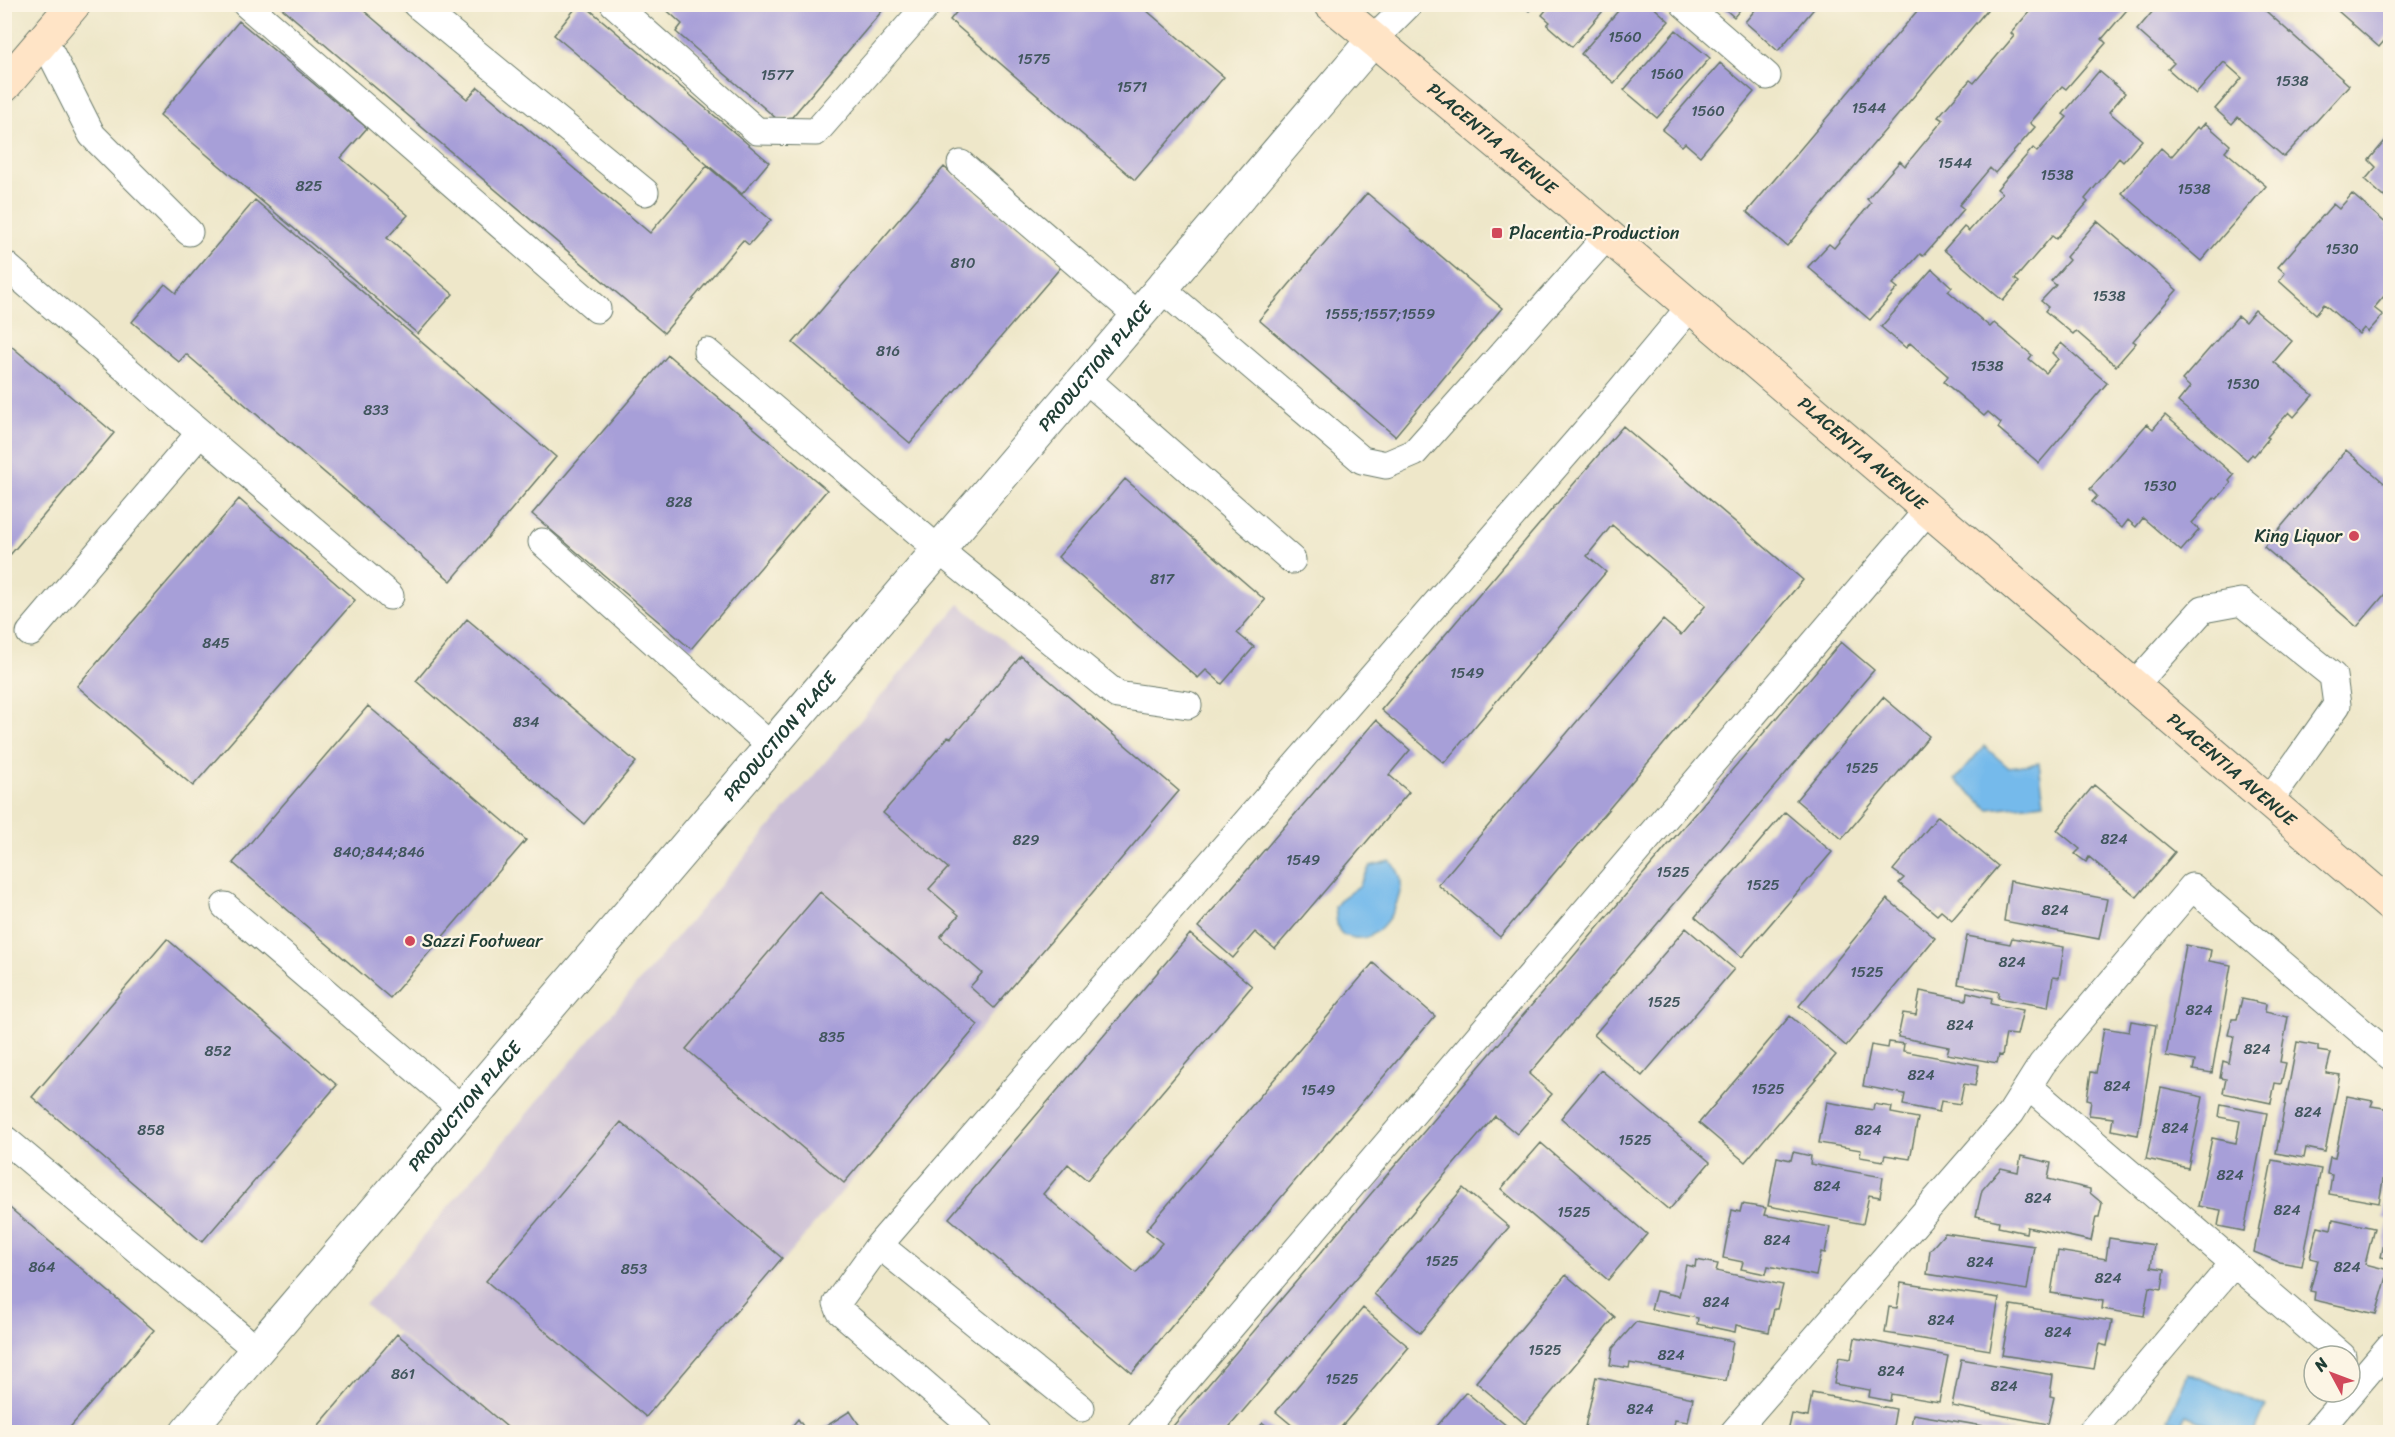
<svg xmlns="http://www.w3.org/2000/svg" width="2395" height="1437" font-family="Sriracha,sans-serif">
	<rect width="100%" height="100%" fill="#fcf5e5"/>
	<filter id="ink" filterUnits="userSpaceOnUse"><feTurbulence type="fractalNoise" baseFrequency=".0167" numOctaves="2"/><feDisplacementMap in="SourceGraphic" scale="12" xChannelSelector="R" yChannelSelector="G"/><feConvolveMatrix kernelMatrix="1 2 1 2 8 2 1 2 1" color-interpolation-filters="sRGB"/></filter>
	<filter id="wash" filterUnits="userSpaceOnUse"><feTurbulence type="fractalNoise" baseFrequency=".008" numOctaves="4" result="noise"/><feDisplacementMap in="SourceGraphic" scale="24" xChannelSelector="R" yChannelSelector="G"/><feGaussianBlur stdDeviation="1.35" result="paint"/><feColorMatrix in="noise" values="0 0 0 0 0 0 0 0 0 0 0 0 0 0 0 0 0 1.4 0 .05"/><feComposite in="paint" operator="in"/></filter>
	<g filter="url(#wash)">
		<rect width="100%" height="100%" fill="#eee7c9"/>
		<path fill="#cbbfd5" d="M 959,604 L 1183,790 L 638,1432 L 515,1432 L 365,1305 Z"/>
		<path fill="#74baeb" stroke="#4a7c90" stroke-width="1.5" d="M 1984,746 L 2008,767 L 2039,763 L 2044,803 L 1989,809 L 1955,780 Z
			M 1390,861 C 1395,867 1401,873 1401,882 C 1401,906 1378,946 1350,937 C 1345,936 1341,934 1339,930 C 1336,924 1336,914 1335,907 L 1341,899 L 1359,886 L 1370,866 Z
			M 2188,1373 L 2266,1406 L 2255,1432 L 2226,1432 L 2186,1415 L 2181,1424 L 2168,1419 Z"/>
		<g id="blocks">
			<path fill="#a79fd8" d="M 277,4 L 356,4 L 467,99 L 478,87 L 650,233 L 707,166 L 771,220 L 749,245 L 743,240 L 664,333 Z
				M 579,4 L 583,4 L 769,162 L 742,194 L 554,35 Z
				M 660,4 L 743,4 L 749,9 L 753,4 L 888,4 L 792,117 L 777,119 L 676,32 L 682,24 Z
				M 963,4 L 1139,4 L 1224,77 L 1135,180 L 950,20 Z
				M 1521,4 L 1535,4 L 1529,11 Z
				M 1551,4 L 1609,4 L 1572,47 L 1547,25 L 1550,22 L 1542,15 Z
				M 1624,4 L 1650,4 L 1669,21 L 1614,83 L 1581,54 Z
				M 1719,4 L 1745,4 L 1734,17 Z
				M 1760,4 L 1818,4 L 1778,51 L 1745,22 Z
				M 1923,4 L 1992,4 L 1787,246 L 1747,212 Z
				M 2036,4 L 2132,4 L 2102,39 L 2106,43 L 2066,89 L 2062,86 L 2030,123 L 2035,127 L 1995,173 L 1990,168 L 1959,205 L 1964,209 L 1923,256 L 1920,254 L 1893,284 L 1898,288 L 1870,320 L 1808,267 L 1829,244 L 1834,248 L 1871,203 L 1867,199 L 1900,161 L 1905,166 L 1943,120 L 1938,117 L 1970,80 L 1974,83 L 2014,36 L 2011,33 Z
				M 2159,4 L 2258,4 L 2349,85 L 2284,157 L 2238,117 L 2232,124 L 2215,109 L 2242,78 L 2224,62 L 2196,94 L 2168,69 L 2174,63 L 2137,30 Z
				M 2330,4 L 2388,4 L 2390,7 L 2390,34 L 2379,47 Z
				M 239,21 L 367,128 L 341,158 L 408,215 L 387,238 L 453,294 L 418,334 L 160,115 Z
				M 1676,30 L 1710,58 L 1657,118 L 1624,90 Z
				M 1720,63 L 1754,92 L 1700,156 L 1685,143 L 1682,146 L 1662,130 Z
				M 2099,71 L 2125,93 L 2109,112 L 2142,140 L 2123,162 L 2119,158 L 2085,199 L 2088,202 L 2056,239 L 2052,236 L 2015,279 L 2019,282 L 2003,301 L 1944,250 L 1964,227 L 1969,231 L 2002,193 L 1997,189 L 2033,148 L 2037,152 L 2067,117 L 2063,114 Z
				M 2205,123 L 2230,145 L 2225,151 L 2266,186 L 2201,261 L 2122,193 L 2161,148 L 2171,157 L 2197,127 L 2200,129 Z
				M 2390,135 L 2390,202 L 2365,180 L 2376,167 L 2369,160 Z
				M 944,167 L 1061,267 L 910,443 L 793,343 Z
				M 1367,193 L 1502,308 L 1395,436 L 1259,320 Z
				M 2352,194 L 2389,226 L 2387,229 L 2390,231 L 2390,289 L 2374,308 L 2383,315 L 2368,332 L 2364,328 L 2359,334 L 2324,304 L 2316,314 L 2279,281 L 2285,273 L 2278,267 L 2333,204 L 2339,209 Z
				M 255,200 L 556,457 L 451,581 L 186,354 L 179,362 L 132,322 L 165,284 L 176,293 Z
				M 2097,221 L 2177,290 L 2133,341 L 2136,343 L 2116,366 L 2076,331 L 2073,334 L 2045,311 L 2048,307 L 2041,301 L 2056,285 L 2051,281 L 2069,260 L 2066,257 Z
				M 1932,269 L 1952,287 L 1948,291 L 1990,327 L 1994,323 L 2032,355 L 2029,359 L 2046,373 L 2058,359 L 2052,353 L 2061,343 L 2107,383 L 2039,463 L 1998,428 L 2001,423 L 1988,412 L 1984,416 L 1944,382 L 1948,376 L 1910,343 L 1906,348 L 1881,327 Z
				M 2255,310 L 2292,341 L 2274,362 L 2313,395 L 2294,417 L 2289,412 L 2267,437 L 2269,438 L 2254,456 L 2252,454 L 2247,460 L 2178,402 L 2190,387 L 2182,380 L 2238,316 L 2245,322 Z
				M 4,340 L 114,433 L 4,562 Z
				M 668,355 L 827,490 L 691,649 L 532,514 Z
				M 2165,415 L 2234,475 L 2229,481 L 2231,483 L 2217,499 L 2215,497 L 2192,523 L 2199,530 L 2181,551 L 2143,518 L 2136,527 L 2128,520 L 2122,528 L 2092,502 L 2097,496 L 2090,489 L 2147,424 L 2153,429 Z
				M 1623,426 L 1803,580 L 1500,937 L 1438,885 L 1663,620 L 1681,635 L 1706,605 L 1612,525 L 1587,556 L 1606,572 L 1444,763 L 1381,710 Z
				M 2346,450 L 2390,488 L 2390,588 L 2357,627 L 2264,547 Z
				M 1125,479 L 1265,600 L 1237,633 L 1254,647 L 1222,684 L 1206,670 L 1198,678 L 1058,557 Z
				M 239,499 L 355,600 L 193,786 L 77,686 Z
				M 467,619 L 636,762 L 584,824 L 416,681 Z
				M 1841,642 L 1874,670 L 1529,1074 L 1552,1094 L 1517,1134 L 1495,1116 L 1225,1432 L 1168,1432 Z
				M 1021,656 L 1179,791 L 994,1008 L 970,987 L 982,973 L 940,937 L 959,915 L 929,889 L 948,868 L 883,813 L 948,737 L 951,738 Z
				M 1883,697 L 1929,736 L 1842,839 L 1796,800 Z
				M 368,706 L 526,840 L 390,998 L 233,863 Z
				M 1376,720 L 1410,750 L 1389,775 L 1409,792 L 1275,949 L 1255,932 L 1233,958 L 1198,927 Z
				M 2094,785 L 2175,852 L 2137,897 L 2089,857 L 2086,862 L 2075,854 L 2080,849 L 2057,830 Z
				M 1785,812 L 1832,852 L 1742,957 L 1695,917 Z
				M 1938,816 L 1998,866 L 1952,920 L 1941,911 L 1937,915 L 1899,883 L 1904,878 L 1893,870 Z
				M 2010,881 L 2107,899 L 2099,939 L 2004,921 Z
				M 820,892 L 978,1025 L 844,1183 L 686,1049 Z
				M 1887,899 L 1935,938 L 1846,1046 L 1799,1006 Z
				M 1686,928 L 1734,969 L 1642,1076 L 1594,1035 Z
				M 1190,934 L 1252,986 L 1087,1180 L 1068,1164 L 1043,1194 L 1136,1273 L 1162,1243 L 1146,1230 L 1373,963 L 1435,1016 L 1132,1373 L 949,1218 Z
				M 1967,936 L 2010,944 L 2012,938 L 2064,947 L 2059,978 L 2053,977 L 2048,1007 L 1998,998 L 1999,992 L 1958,984 Z
				M 167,939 L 337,1085 L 202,1242 L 32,1097 Z
				M 2186,945 L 2211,950 L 2209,961 L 2231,965 L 2212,1073 L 2193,1070 L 2195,1061 L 2166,1056 Z
				M 1920,991 L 1966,1000 L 1967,992 L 1992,998 L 1991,1004 L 2023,1010 L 2017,1035 L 2006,1034 L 2002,1056 L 1999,1055 L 1997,1063 L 1947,1054 L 1949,1047 L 1898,1037 L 1903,1013 L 1916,1015 Z
				M 2242,999 L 2266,1004 L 2265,1012 L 2288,1017 L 2280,1062 L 2286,1063 L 2281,1084 L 2275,1083 L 2271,1103 L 2223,1093 L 2226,1079 L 2220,1078 L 2223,1061 L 2229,1063 L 2234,1036 L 2228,1035 L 2232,1019 L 2237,1019 Z
				M 1790,1016 L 1836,1055 L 1745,1162 L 1699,1123 Z
				M 2131,1021 L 2156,1025 L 2138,1135 L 2111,1130 L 2113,1118 L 2089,1115 L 2091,1100 L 2087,1099 L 2091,1072 L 2096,1073 L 2104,1028 L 2129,1032 Z
				M 1889,1042 L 1904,1044 L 1903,1051 L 1979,1065 L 1975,1086 L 1964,1084 L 1960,1104 L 1941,1101 L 1939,1112 L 1903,1105 L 1905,1094 L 1863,1086 L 1871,1045 L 1888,1048 Z
				M 2297,1042 L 2318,1046 L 2318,1051 L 2331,1053 L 2326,1073 L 2340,1075 L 2325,1152 L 2306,1148 L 2304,1158 L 2276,1153 Z
				M 1601,1070 L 1710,1162 L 1669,1210 L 1561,1118 Z
				M 2161,1088 L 2203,1097 L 2188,1168 L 2146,1159 Z
				M 2347,1096 L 2373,1101 L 2371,1106 L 2390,1109 L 2390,1152 L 2388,1152 L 2379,1203 L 2329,1194 L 2332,1175 L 2327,1174 L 2330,1157 L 2335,1158 Z
				M 1827,1102 L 1873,1110 L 1874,1104 L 1892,1107 L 1891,1113 L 1918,1118 L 1910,1159 L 1885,1155 L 1883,1161 L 1860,1157 L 1861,1150 L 1819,1143 Z
				M 2221,1104 L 2267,1113 L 2244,1231 L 2218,1226 L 2221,1210 L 2198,1206 L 2212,1138 L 2236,1143 L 2240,1121 L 2219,1117 Z
				M 621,1122 L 782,1258 L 646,1417 L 486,1281 Z
				M 1541,1143 L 1647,1234 L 1608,1280 L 1501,1189 Z
				M 1793,1152 L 1811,1156 L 1810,1164 L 1883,1177 L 1880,1197 L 1869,1195 L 1863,1224 L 1768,1206 L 1777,1157 L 1791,1160 Z
				M 2021,1156 L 2051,1163 L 2048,1179 L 2090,1189 L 2090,1193 L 2102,1203 L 2099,1217 L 2096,1217 L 2091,1241 L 2027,1227 L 2026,1233 L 1998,1227 L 1999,1221 L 1976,1216 L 1982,1190 L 2001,1168 L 2018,1172 Z
				M 2272,1160 L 2321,1169 L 2302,1266 L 2279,1262 L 2254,1252 Z
				M 1463,1188 L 1509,1227 L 1420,1333 L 1374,1294 Z
				M 4,1203 L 154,1330 L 66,1432 L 4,1432 Z
				M 2386,1203 L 2390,1203 L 2390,1259 L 2381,1257 L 2389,1220 L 2383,1219 Z
				M 1742,1204 L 1766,1208 L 1764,1215 L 1830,1227 L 1825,1253 L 1821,1252 L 1816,1276 L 1768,1266 L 1766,1274 L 1741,1269 L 1743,1262 L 1723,1258 L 1732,1210 L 1740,1212 Z
				M 2333,1219 L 2374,1228 L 2365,1264 L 2389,1270 L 2376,1314 L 2314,1300 L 2315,1292 L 2310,1291 L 2318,1260 L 2310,1258 L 2318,1226 L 2331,1229 Z
				M 1945,1233 L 2034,1246 L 2027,1290 L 1927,1274 L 1930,1250 Z
				M 2109,1238 L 2154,1245 L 2151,1267 L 2165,1269 L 2162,1289 L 2149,1287 L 2144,1316 L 2102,1309 L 2103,1301 L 2051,1293 L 2058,1251 L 2106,1259 Z
				M 1696,1260 L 1718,1264 L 1716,1271 L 1783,1285 L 1777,1309 L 1774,1309 L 1769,1332 L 1736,1325 L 1735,1332 L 1697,1324 L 1698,1318 L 1651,1309 L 1656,1291 L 1679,1296 L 1686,1265 L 1695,1267 Z
				M 1566,1275 L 1615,1317 L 1525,1424 L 1476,1382 Z
				M 1901,1283 L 1999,1298 L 1990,1350 L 1885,1333 L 1889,1307 L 1897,1308 Z
				M 2011,1305 L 2112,1321 L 2107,1346 L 2099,1344 L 2094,1369 L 2002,1355 Z
				M 1363,1308 L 1409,1347 L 1337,1432 L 1300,1432 L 1276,1412 Z
				M 1636,1322 L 1733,1341 L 1726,1381 L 1630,1363 L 1629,1368 L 1610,1365 L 1613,1348 Z
				M 397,1334 L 513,1432 L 313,1432 Z
				M 1855,1338 L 1948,1356 L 1939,1402 L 1891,1394 L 1890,1401 L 1869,1397 L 1870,1390 L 1834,1384 L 1839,1357 L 1851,1359 Z
				M 1961,1359 L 2053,1375 L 2050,1396 L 2054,1397 L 2048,1424 L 1952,1406 Z
				M 1596,1377 L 1693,1398 L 1688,1422 L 1675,1420 L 1673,1432 L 1612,1432 L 1585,1427 Z
				M 1466,1392 L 1514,1432 L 1432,1432 Z
				M 1812,1393 L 1896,1409 L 1892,1432 L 1788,1432 L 1792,1414 L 1808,1417 Z
				M 850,1411 L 864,1432 L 817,1432 Z
				M 1913,1414 L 2012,1431 L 2012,1432 L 1910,1432 Z
				M 798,1419 L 807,1432 L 787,1432 Z
				M 1263,1423 L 1275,1432 L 1255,1432 Z"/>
		</g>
	</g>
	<g filter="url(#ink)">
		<use href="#blocks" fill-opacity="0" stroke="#677868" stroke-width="1.5"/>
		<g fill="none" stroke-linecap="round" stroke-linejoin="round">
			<defs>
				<path id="lane" d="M 246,4 L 597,309
					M 416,4 L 645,192
					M 614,4 L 757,131 L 816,132 L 928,4
					M 1684,4 L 1767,76
					M 44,40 L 92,135 L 189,232
					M 1373,40 L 1409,4
					M 961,164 L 1138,316
					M 4,264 L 390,596
					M 1162,289 L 1362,460 L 1386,465 L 1414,453 L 1607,236
					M 707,352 L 939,550 L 1117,695 L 1188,705
					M 1085,378 L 1292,560
					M 542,542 L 772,747
					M 30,633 L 200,433
					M 2134,686 L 2203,609 L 2241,602 L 2333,676 L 2337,705 L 2269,801
					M 225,906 L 462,1109
					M 2028,1086 L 2342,1356
					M 6,1140 L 257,1350
					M 879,1245 L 837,1303 L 840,1311 L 980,1432
					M 1081,1408 L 879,1245 L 1598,417 L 1690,307
					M 1141,1432 L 1927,511
					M 1734,1432 L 2011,1113 L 2042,1064 L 2192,887 L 2390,1056
					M 2091,1432 L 2234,1263
					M 2317,1432 L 2390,1346"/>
				<g id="street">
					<path id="s1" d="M 187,1432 L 1373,40"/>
				</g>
				<g id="secondary">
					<path id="s2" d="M 1331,4 L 1572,205 L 2390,905"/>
					<path d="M 4,86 L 74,4"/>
				</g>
			</defs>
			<use href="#lane" stroke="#677868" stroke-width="29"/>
			<use href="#street" stroke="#677868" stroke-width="35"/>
			<use href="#secondary" stroke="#677868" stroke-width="35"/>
			<use href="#lane" stroke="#fff" stroke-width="27"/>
			<use href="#street" stroke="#fff" stroke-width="33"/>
			<use href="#secondary" stroke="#ffe4c6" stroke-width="33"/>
		</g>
	</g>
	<g fill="#d1495b" stroke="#fcf5e5" stroke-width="2">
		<rect x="1491" y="227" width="12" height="12" rx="3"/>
		<circle cx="2354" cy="536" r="6"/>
		<circle cx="410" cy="941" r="6"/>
	</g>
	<g text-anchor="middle" stroke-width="4.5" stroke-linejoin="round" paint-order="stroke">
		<g font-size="15" fill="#41565d">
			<text x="1625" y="42">1560</text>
			<text x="1034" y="64">1575</text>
			<text x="1667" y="79">1560</text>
			<text x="777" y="80">1577</text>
			<text x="2292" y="86">1538</text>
			<text x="1132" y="92">1571</text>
			<text x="1869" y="113">1544</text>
			<text x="1708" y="116">1560</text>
			<text x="1955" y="168">1544</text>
			<text x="2057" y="180">1538</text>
			<text x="309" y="191">825</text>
			<text x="2194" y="194">1538</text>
			<text x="2342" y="254">1530</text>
			<text x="963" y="268">810</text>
			<text x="2109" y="301">1538</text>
			<text x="1380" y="319">1555;1557;1559</text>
			<text x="888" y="356">816</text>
			<text x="1987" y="371">1538</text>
			<text x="2243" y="389">1530</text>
			<text x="376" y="415">833</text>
			<text x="2160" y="491">1530</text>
			<text x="679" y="507">828</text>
			<text x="1162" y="584">817</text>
			<text x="216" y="648">845</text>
			<text x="1467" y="678">1549</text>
			<text x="526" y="727">834</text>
			<text x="1862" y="773">1525</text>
			<text x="2114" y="844">824</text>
			<text x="1026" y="845">829</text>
			<text x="379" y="857">840;844;846</text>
			<text x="1303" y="865">1549</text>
			<text x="1673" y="877">1525</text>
			<text x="1763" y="890">1525</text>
			<text x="2055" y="915">824</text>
			<text x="2012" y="967">824</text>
			<text x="1867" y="977">1525</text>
			<text x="1664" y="1007">1525</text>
			<text x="2199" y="1015">824</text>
			<text x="1960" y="1030">824</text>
			<text x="832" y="1042">835</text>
			<text x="2257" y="1054">824</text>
			<text x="218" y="1056">852</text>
			<text x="1921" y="1080">824</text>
			<text x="2117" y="1091">824</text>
			<text x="1768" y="1094">1525</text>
			<text x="1318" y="1095">1549</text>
			<text x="2308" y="1117">824</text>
			<text x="2175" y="1133">824</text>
			<text x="151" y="1135">858</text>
			<text x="1868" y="1135">824</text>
			<text x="1635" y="1145">1525</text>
			<text x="2230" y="1180">824</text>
			<text x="1827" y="1191">824</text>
			<text x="2038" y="1203">824</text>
			<text x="2287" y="1215">824</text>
			<text x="1574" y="1217">1525</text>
			<text x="1777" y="1245">824</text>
			<text x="1442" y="1266">1525</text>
			<text x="1980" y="1267">824</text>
			<text x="42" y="1272">864</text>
			<text x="2347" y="1272">824</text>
			<text x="634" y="1274">853</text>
			<text x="2108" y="1283">824</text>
			<text x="1716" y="1307">824</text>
			<text x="1941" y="1325">824</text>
			<text x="2058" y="1337">824</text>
			<text x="1545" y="1355">1525</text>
			<text x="1671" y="1360">824</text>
			<text x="1891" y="1376">824</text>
			<text x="403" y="1379">861</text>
			<text x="1342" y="1384">1525</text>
			<text x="2004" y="1391">824</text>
			<text x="1640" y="1414">824</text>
		</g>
		<g font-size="18" fill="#1f3d34" stroke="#fcf5e5">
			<text dy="6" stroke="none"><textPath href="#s2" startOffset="210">PLACENTIA AVENUE</textPath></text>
			<text dy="6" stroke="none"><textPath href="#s1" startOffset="1400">PRODUCTION PLACE</textPath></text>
			<text dy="6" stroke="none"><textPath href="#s2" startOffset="696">PLACENTIA AVENUE</textPath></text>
			<text dy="6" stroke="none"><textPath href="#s1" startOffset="914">PRODUCTION PLACE</textPath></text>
			<text dy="6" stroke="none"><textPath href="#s2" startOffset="1182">PLACENTIA AVENUE</textPath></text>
			<text dy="6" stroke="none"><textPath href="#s1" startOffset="428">PRODUCTION PLACE</textPath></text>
		</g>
		<g font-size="18" fill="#1f3d34" stroke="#fcf5e5" text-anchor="start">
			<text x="1509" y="239">Placentia-Production</text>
			<text x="2342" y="542" text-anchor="end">King Liquor</text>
			<text x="422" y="947">Sazzi Footwear</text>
		</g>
	</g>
	<rect width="2395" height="1437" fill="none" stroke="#fcf5e5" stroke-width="24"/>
	<g transform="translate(2332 1374) rotate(311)"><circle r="28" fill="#fcf5e5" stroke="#a4ab9e" stroke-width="1.5"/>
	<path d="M0-4.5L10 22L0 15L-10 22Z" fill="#d1495b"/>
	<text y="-9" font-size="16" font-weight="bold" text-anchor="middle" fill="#1f3d34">N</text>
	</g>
</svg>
